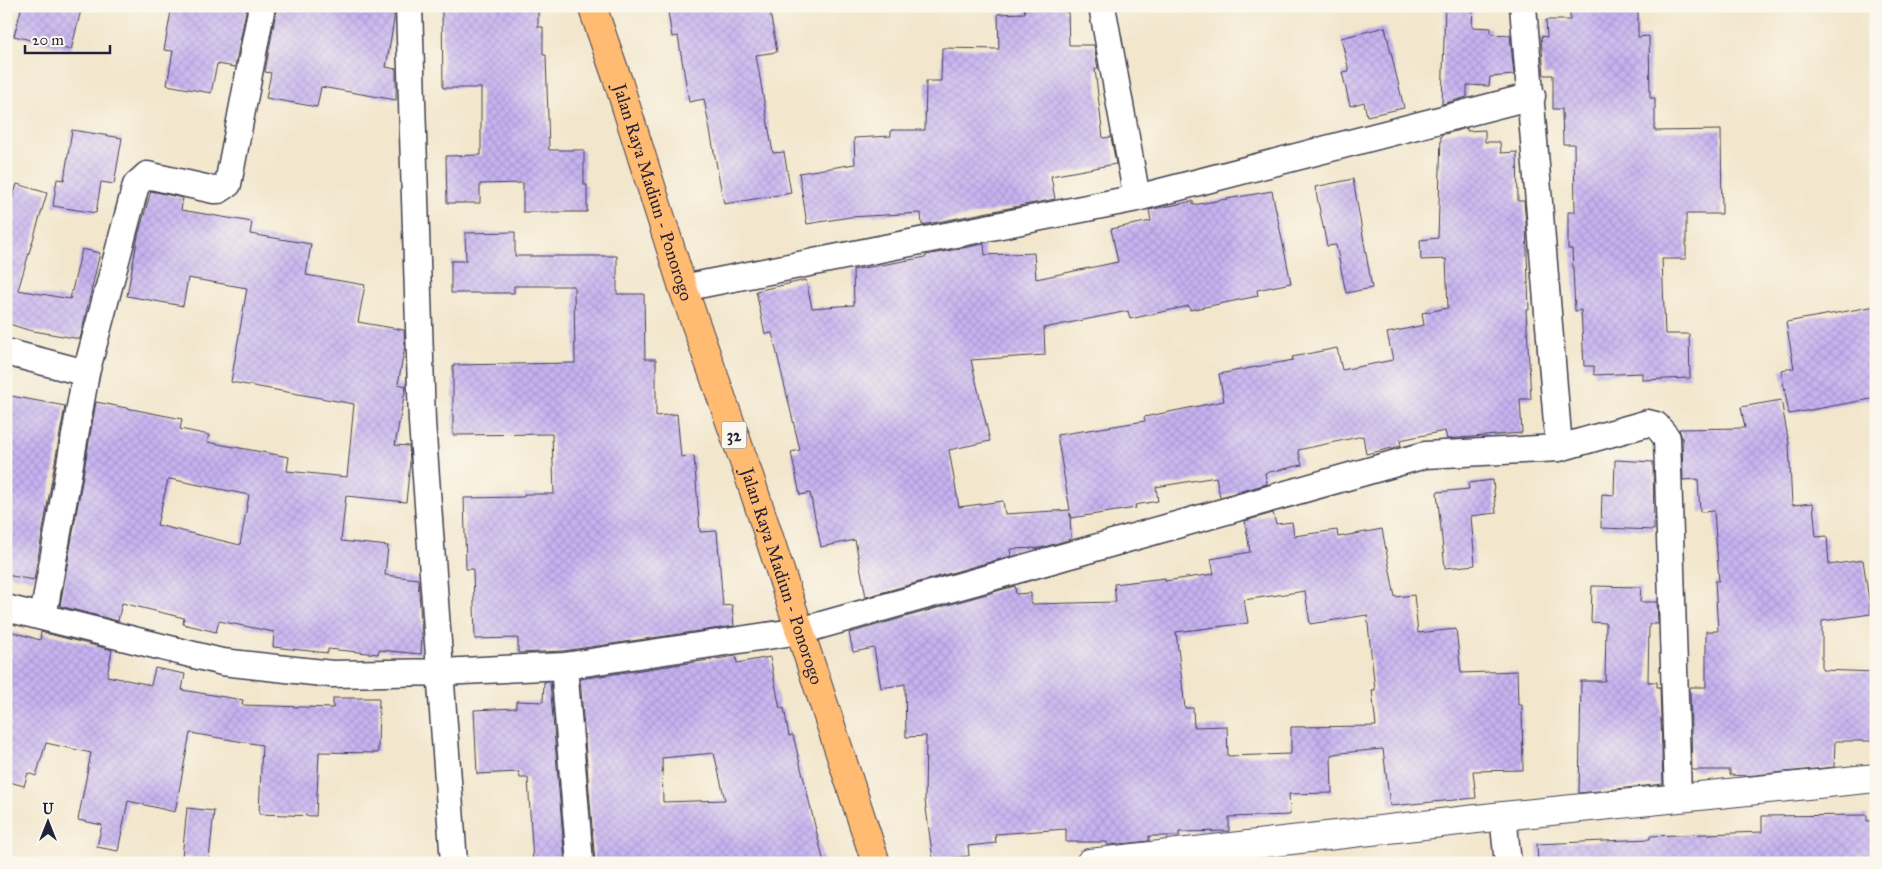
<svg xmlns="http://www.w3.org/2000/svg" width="1882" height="869" font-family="'IM FELL Great Primer',serif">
	<defs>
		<pattern id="building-cross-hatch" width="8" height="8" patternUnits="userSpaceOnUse" patternTransform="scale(1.25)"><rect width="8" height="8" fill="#c6b2f0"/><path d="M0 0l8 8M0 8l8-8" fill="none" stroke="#aa99cf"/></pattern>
	</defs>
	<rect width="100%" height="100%" fill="#fbf7ec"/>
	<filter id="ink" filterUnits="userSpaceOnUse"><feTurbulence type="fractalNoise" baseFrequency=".02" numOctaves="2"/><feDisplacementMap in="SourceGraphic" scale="10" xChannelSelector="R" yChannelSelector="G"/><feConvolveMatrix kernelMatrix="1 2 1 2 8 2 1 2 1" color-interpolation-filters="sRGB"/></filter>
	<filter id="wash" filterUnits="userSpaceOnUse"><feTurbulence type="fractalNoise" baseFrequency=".0096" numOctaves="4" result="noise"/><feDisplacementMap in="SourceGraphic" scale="20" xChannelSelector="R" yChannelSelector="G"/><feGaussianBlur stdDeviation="1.12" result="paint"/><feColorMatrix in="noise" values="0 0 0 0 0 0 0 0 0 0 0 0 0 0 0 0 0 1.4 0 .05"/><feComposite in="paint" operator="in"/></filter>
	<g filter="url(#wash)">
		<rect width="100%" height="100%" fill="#f2e6cc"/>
		<g id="blocks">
			<path fill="url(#building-cross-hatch)" fill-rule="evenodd" d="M 22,6 L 82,6 L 71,50 L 14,36 Z
				M 172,6 L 247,6 L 235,67 L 217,64 L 211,93 L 167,85 L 173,51 L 164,50 Z
				M 277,6 L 394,6 L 394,20 L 386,67 L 396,69 L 396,100 L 321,87 L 317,107 L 266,98 L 271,73 L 265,72 Z
				M 442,6 L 538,6 L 538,27 L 543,27 L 543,55 L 546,55 L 549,150 L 584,150 L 584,185 L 587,185 L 587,212 L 523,212 L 523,183 L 480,184 L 480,203 L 447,203 L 446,156 L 481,155 L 481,88 L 443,88 Z
				M 667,6 L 769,6 L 777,52 L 756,55 L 773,153 L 784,152 L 791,193 L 724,204 L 704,99 L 689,102 L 678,36 L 672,37 Z
				M 1024,6 L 1064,6 L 1065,12 L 1068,12 L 1069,45 L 1094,45 L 1098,69 L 1095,69 L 1103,138 L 1111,137 L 1116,164 L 1051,176 L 1055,199 L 922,225 L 921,213 L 850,217 L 807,224 L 799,173 L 855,164 L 854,138 L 891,136 L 891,130 L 925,130 L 926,81 L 941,81 L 942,48 L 999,49 L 998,14 L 1025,13 Z
				M 1445,6 L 1473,6 L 1472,27 L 1491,28 L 1491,34 L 1510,35 L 1514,75 L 1490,77 L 1489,86 L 1467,85 L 1467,97 L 1442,104 Z
				M 1570,6 L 1638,6 L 1638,37 L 1649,36 L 1650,98 L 1655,98 L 1655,131 L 1721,130 L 1722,214 L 1686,214 L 1686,259 L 1662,259 L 1665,334 L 1689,334 L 1690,378 L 1642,380 L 1642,373 L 1594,375 L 1594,366 L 1584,366 L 1581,310 L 1575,311 L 1572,249 L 1568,249 L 1568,212 L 1575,212 L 1574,144 L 1563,144 L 1562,109 L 1553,109 L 1553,75 L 1544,75 L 1541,36 L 1547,37 L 1546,20 L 1570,20 Z
				M 1385,27 L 1404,108 L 1367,116 L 1364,102 L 1350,106 L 1342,72 L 1349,71 L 1341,38 Z
				M 1467,128 L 1467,131 L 1485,130 L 1485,142 L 1500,142 L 1501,153 L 1517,152 L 1518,201 L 1524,201 L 1526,224 L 1529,310 L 1526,310 L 1531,399 L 1520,399 L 1522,433 L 1447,439 L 1445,431 L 1400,440 L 1401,446 L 1366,454 L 1363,436 L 1298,450 L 1302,465 L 1265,473 L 1267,484 L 1220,497 L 1216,477 L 1156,487 L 1158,501 L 1135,505 L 1136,508 L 1071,518 L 1070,513 L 1071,539 L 1041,548 L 1010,549 L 1011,556 L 866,597 L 855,540 L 821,547 L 810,493 L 800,495 L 791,452 L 800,450 L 772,333 L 765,334 L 756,291 L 806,280 L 812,308 L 854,305 L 853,270 L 926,257 L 926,255 L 984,244 L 985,255 L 1034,253 L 1036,279 L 1118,262 L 1111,229 L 1151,221 L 1149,210 L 1193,201 L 1193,205 L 1272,191 L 1291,283 L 1257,290 L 1258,296 L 1190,310 L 1189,306 L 1130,319 L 1128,311 L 1044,328 L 1045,355 L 971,360 L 990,441 L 949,450 L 959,507 L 1003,501 L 1005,514 L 1070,510 L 1057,435 L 1145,421 L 1144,417 L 1224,401 L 1219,374 L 1293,360 L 1292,357 L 1337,348 L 1342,370 L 1393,360 L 1387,333 L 1424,325 L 1422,313 L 1448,308 L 1446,259 L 1421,260 L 1420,240 L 1438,238 L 1441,135 Z
				M 72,130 L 122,138 L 114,184 L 101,182 L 96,213 L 53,206 L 57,179 L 64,180 Z
				M 1353,179 L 1372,288 L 1346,293 L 1336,245 L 1327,246 L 1315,187 Z
				M 17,184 L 47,193 L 18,290 L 70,299 L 82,249 L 100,253 L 80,339 L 28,330 L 6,323 L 6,217 Z
				M 151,191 L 183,198 L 181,210 L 252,222 L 250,234 L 311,244 L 306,275 L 365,285 L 358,322 L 404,330 L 405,346 L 398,384 L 406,386 L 395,445 L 409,446 L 410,463 L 406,502 L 346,496 L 341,541 L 388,546 L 385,575 L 418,579 L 422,635 L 421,654 L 379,650 L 378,654 L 328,649 L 328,653 L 273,647 L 274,632 L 219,621 L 216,632 L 183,624 L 184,618 L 122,603 L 118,621 L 60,606 L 96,402 L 182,419 L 180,429 L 209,435 L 207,442 L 289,457 L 287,471 L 347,477 L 354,404 L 231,382 L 247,288 L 188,278 L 183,306 L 127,296 L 138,236 ZM 170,479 L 249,495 L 240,545 L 157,525 L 168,480 Z
				M 515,232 L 515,256 L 617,256 L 617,294 L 644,294 L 645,359 L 656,359 L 656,416 L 677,414 L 681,457 L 694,456 L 700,532 L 717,531 L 723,606 L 732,605 L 734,626 L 563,651 L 518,653 L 518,638 L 475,639 L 473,569 L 466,569 L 464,498 L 524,497 L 524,494 L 554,494 L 552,434 L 453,435 L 453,365 L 575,363 L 574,286 L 514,286 L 514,293 L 451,293 L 451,261 L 466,261 L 465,233 Z
				M 1876,306 L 1876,398 L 1789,414 L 1781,370 L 1794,368 L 1786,322 Z
				M 6,395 L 65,406 L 34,580 L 6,575 Z
				M 1781,400 L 1789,444 L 1792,505 L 1813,503 L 1816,537 L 1827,536 L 1829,565 L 1863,560 L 1871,614 L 1822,621 L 1822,670 L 1876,672 L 1876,741 L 1835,741 L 1834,767 L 1746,776 L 1730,775 L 1730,770 L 1692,770 L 1690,687 L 1706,687 L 1706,631 L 1718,631 L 1715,581 L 1719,581 L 1714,511 L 1700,512 L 1698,479 L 1683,480 L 1682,438 L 1679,429 L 1745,428 L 1741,407 Z
				M 1615,460 L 1653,462 L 1654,530 L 1601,528 L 1602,494 L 1614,495 Z
				M 1493,480 L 1496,513 L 1471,516 L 1475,565 L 1445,568 L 1437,492 L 1469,489 L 1468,483 Z
				M 1273,513 L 1276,524 L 1292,522 L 1294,536 L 1337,530 L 1338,537 L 1382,529 L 1395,597 L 1414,595 L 1418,633 L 1456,629 L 1461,673 L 1517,671 L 1518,705 L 1522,705 L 1523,770 L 1473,771 L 1476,798 L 1390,806 L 1383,749 L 1340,753 L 1331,755 L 1332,793 L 1289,794 L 1290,815 L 1229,817 L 1229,831 L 1179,832 L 1179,836 L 1149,836 L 1149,841 L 1110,845 L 1107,845 L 1107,842 L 1066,842 L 1066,829 L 995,834 L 996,843 L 968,846 L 969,856 L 933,860 L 925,801 L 926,736 L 906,737 L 905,684 L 881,688 L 874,648 L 853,652 L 849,633 L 1015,586 L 1016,594 L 1031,593 L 1031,604 L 1116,602 L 1114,584 L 1165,578 L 1165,581 L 1214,574 L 1211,559 L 1250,552 L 1245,521 ZM 1305,591 L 1310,624 L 1367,615 L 1375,690 L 1372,690 L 1376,726 L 1291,727 L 1291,754 L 1228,756 L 1227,726 L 1194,727 L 1193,708 L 1185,708 L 1176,632 L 1248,623 L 1244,600 Z
				M 1592,586 L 1641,587 L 1640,602 L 1657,602 L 1658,624 L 1649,624 L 1648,682 L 1657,682 L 1657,687 L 1660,687 L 1663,784 L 1579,793 L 1581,681 L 1605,681 L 1606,623 L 1591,622 Z
				M 6,630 L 40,640 L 41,632 L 112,650 L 107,676 L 151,685 L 155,668 L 185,674 L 182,690 L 243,700 L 242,705 L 333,708 L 333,698 L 379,698 L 378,753 L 319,752 L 316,816 L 259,814 L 262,745 L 190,733 L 175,812 L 128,801 L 118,851 L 97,847 L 102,825 L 78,820 L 91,753 L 46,743 L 36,776 L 28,773 L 24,786 L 6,781 Z
				M 736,656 L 737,663 L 770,657 L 780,709 L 784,708 L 789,736 L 793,735 L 824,863 L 665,863 L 665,860 L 595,863 L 580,679 ZM 714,753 L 725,800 L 663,802 L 662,758 Z
				M 544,682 L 550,682 L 565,863 L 533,863 L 528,778 L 520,778 L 519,772 L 477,774 L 474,710 L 516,708 L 516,701 L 543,702 Z
				M 187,808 L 214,811 L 209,859 L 182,857 Z
				M 1867,815 L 1867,821 L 1876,821 L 1876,863 L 1538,863 L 1537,844 L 1650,839 L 1650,836 L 1762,832 L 1762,816 Z"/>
		</g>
	</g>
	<g filter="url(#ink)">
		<use href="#blocks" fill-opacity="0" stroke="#413f51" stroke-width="1"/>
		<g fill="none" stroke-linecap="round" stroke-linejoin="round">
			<defs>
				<path id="minor" d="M 409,6 L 422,422 L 454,863
					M 1102,6 L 1137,198
					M 1523,6 L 1559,448
					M 683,288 L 1137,198 L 1532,96
					M 6,352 L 86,373 L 136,185 L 147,175 L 214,190 L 219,190 L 228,184 L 262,6
					M 6,608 L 222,662 L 332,674 L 442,672 L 564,666 L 800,631 L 1425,455 L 1559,448 L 1648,423 L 1656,425 L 1667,438 L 1678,797
					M 43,617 L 86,373
					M 564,666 L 580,863
					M 1503,816 L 1508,863"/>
				<path id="tertiary" d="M 1090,863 L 1503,816 L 1876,778"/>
				<g id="trunk">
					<path id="s1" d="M 592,6 L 618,81 L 683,288 L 749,476 L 876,863"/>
				</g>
			</defs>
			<use href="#minor" stroke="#413f51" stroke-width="29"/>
			<use href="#tertiary" stroke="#413f51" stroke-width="30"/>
			<use href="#trunk" stroke="#413f51" stroke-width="30"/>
			<use href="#minor" stroke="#fff" stroke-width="26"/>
			<use href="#tertiary" stroke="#fff" stroke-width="28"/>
			<use href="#trunk" stroke="#ffbb71" stroke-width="28"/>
		</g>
	</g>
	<g text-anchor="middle" stroke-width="4" stroke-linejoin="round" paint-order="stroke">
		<rect fill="#fbf7ec" stroke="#636270" stroke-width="1" x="721.5" y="421.5" width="25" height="27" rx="4"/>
		<g font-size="16" font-weight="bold" fill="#22223b">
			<text x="734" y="441">32</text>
		</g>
		<g font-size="18" fill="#22223b" stroke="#fbf7ec">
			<text dy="6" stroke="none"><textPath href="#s1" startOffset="196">Jalan Raya Madiun - Ponorogo</textPath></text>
			<text dy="6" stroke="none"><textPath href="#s1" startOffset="601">Jalan Raya Madiun - Ponorogo</textPath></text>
		</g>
	</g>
	<rect width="1882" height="869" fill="none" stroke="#fbf7ec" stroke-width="25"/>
	<g transform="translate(48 822)" stroke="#fbf7ec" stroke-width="4" paint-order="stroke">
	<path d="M0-4L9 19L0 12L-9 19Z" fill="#22223b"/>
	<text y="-8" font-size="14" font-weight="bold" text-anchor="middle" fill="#22223b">U</text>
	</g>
	<path d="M25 45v8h85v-8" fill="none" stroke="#22223b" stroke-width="2.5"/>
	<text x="32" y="45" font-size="15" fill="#22223b" stroke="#fbf7ec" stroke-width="4" paint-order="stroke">20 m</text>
</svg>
